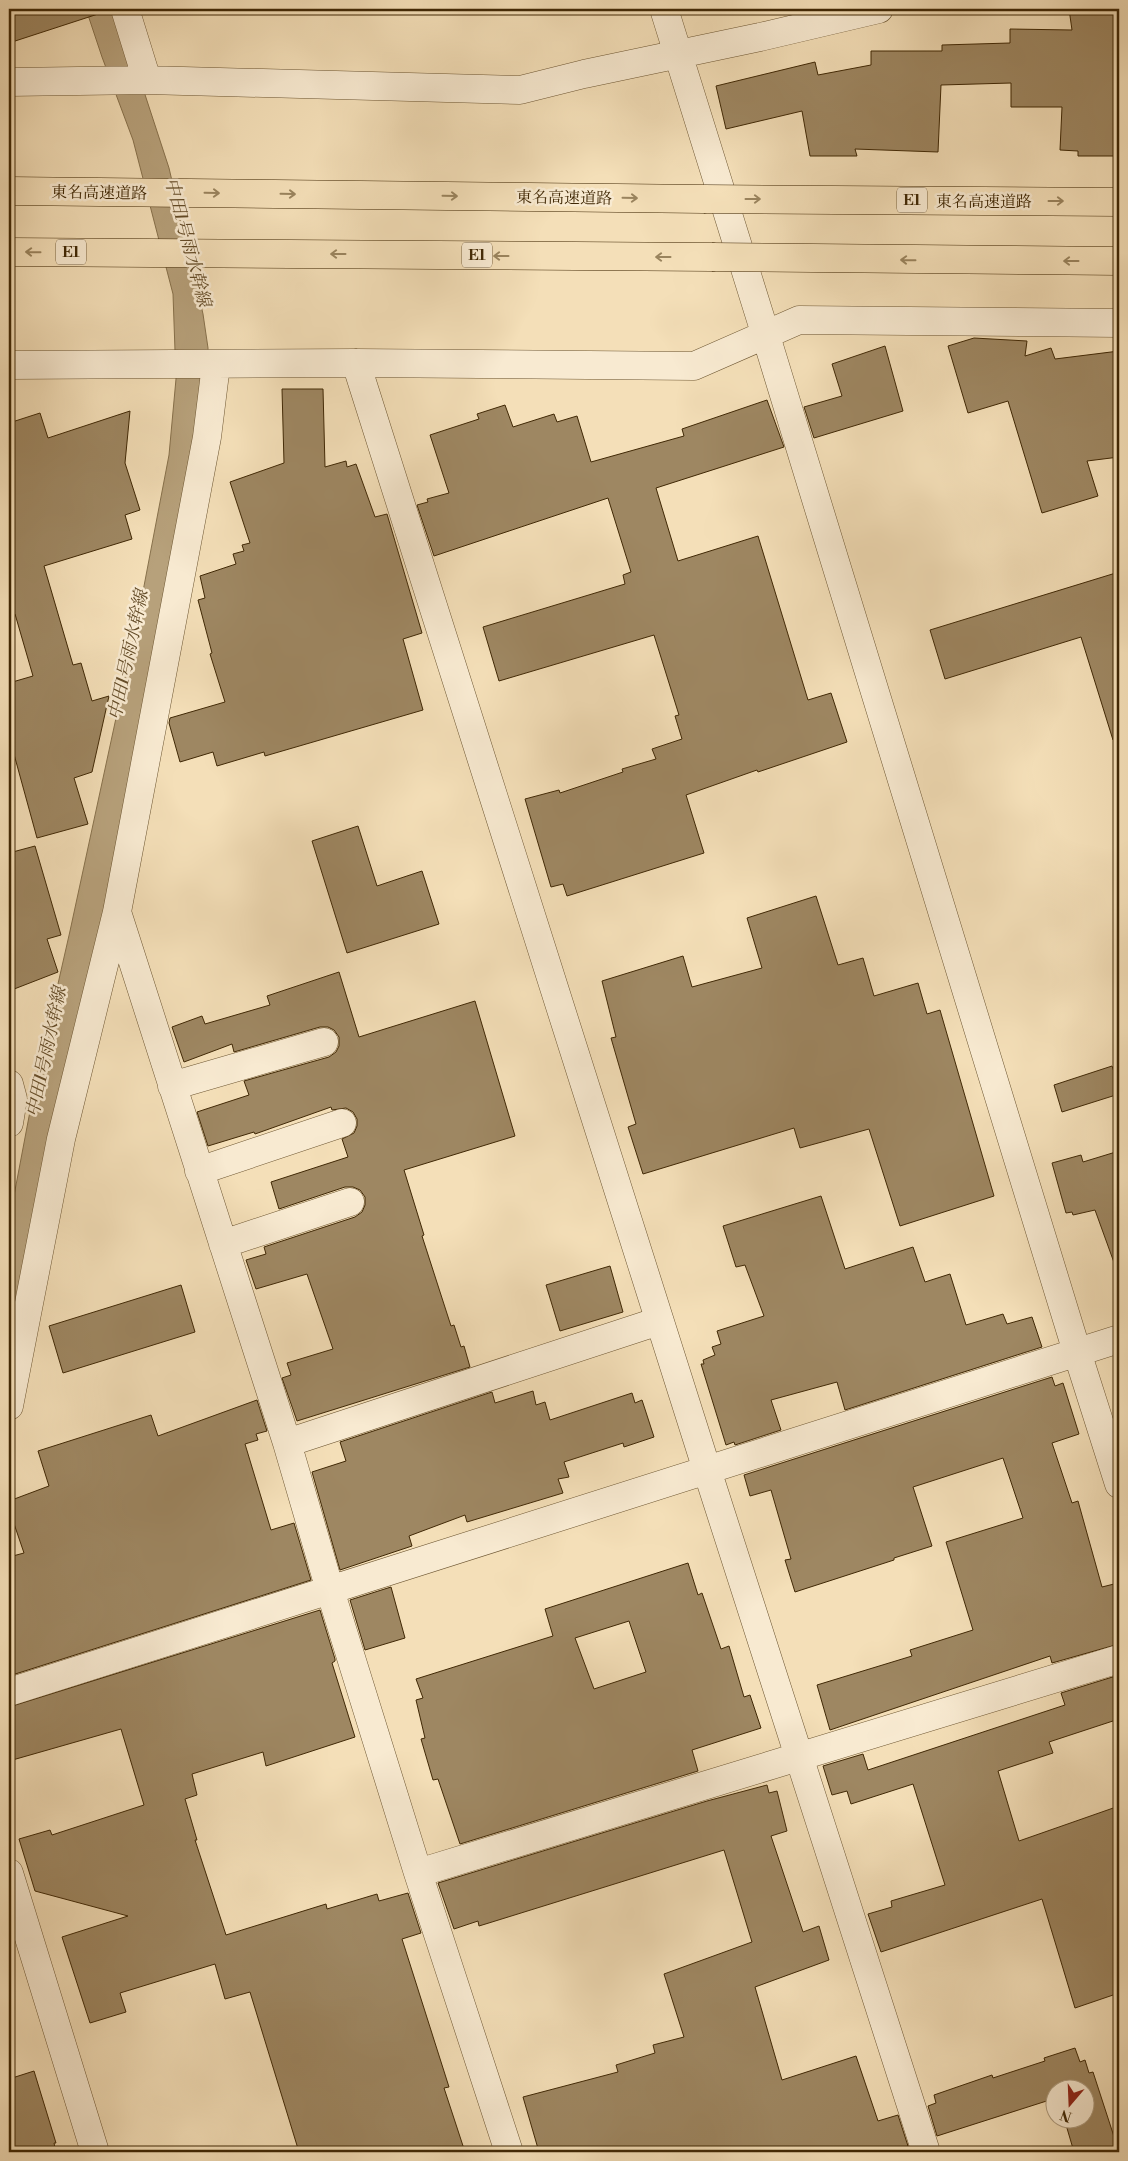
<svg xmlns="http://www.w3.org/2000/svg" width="1128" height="2161" font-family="'Libre Bodoni','Noto Serif JP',serif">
	<rect width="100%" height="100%" fill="#f4dfb8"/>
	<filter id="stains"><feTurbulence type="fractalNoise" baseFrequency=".004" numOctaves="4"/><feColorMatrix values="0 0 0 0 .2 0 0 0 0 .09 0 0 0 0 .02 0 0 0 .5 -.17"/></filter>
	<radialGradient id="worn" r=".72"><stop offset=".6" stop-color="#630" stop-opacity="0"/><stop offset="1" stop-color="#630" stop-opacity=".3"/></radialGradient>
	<path fill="#b7a17b" stroke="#87714c" d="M 86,9 L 117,9 L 169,168 L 203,314 L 208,348 L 208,380 L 168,615 L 9,1365 L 9,1222 L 35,1085 L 70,931 L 140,607 L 169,455 L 176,379 L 173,294 L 133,140 L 102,57 Z"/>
	<path fill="#9e8762" stroke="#402805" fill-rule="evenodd" d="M 9,9 L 97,9 L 98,14 L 9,43 Z
		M 1069,9 L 1119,9 L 1119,156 L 1078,156 L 1078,151 L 1060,150 L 1062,107 L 1011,107 L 1011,83 L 941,85 L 938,152 L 855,149 L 857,156 L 810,156 L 802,111 L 726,129 L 716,86 L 815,62 L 818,75 L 871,65 L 871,51 L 942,51 L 942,45 L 1010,43 L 1010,29 L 1072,30 Z
		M 974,338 L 1027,341 L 1025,356 L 1051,348 L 1055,359 L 1119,351 L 1119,457 L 1087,461 L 1098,496 L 1042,513 L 1008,401 L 968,413 L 948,346 Z
		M 885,346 L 903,411 L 814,438 L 804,407 L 842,396 L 832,364 Z
		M 282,389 L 323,389 L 325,467 L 346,461 L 347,467 L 356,464 L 375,517 L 387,514 L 422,633 L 403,639 L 423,710 L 265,756 L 264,752 L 217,766 L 213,752 L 180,762 L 169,723 L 170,718 L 225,702 L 210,654 L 212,653 L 198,600 L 205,598 L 200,576 L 236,564 L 233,554 L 244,551 L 242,545 L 250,543 L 230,482 L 284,463 Z
		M 767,400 L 784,447 L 656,488 L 678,561 L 758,536 L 808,700 L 831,693 L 847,742 L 758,772 L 757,770 L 686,795 L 704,853 L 567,896 L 563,884 L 551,887 L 525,799 L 559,790 L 560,793 L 623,772 L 622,769 L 656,759 L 652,749 L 682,739 L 675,716 L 679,715 L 654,635 L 499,681 L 483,627 L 625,584 L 623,575 L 631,572 L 608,498 L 434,556 L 417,505 L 428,502 L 427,499 L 449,493 L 430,435 L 479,419 L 477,414 L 505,405 L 513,427 L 554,414 L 557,422 L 577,416 L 591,462 L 684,436 L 682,429 Z
		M 130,411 L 125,463 L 140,510 L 125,515 L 132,539 L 44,566 L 73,665 L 81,663 L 92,701 L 109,696 L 92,772 L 74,778 L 88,824 L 37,838 L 9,736 L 9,683 L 33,676 L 15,614 L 9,615 L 9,423 L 40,413 L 48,438 Z
		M 1119,572 L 1119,739 L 1113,740 L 1081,637 L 945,679 L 930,630 Z
		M 358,826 L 377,886 L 422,871 L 439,924 L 347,953 L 312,841 Z
		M 35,846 L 61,935 L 47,939 L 58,972 L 9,991 L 9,853 Z
		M 816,896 L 838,965 L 863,958 L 874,996 L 918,983 L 927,1014 L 940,1010 L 994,1196 L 900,1226 L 869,1129 L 800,1148 L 794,1128 L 643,1174 L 628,1127 L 636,1124 L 611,1038 L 616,1037 L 602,981 L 683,956 L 692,987 L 762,968 L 747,918 Z
		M 339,972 L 359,1037 L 475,1001 L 515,1136 L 404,1170 L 424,1235 L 422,1236 L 451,1326 L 454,1325 L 461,1347 L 464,1346 L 470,1367 L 297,1421 L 282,1378 L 291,1375 L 287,1363 L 333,1349 L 307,1274 L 256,1289 L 246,1260 L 266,1254 L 264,1247 L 355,1217 L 362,1212 L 365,1205 L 365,1197 L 360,1190 L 353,1187 L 345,1187 L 279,1209 L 271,1182 L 348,1157 L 342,1139 L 354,1133 L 357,1126 L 357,1119 L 353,1112 L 346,1108 L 332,1110 L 331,1107 L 255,1134 L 254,1132 L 208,1146 L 197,1112 L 249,1095 L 244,1081 L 329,1057 L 336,1052 L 339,1046 L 339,1037 L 334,1030 L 328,1027 L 320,1027 L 234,1052 L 232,1044 L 184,1062 L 172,1027 L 202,1016 L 205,1024 L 270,1005 L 267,996 Z
		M 1112,1066 L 1119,1087 L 1119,1094 L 1062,1112 L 1054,1085 Z
		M 1119,1151 L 1119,1268 L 1116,1268 L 1095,1210 L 1073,1215 L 1072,1212 L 1066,1213 L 1052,1163 L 1081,1155 L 1083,1162 Z
		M 821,1196 L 845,1269 L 913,1247 L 925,1282 L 950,1274 L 966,1325 L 1003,1314 L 1007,1324 L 1032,1317 L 1042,1347 L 845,1410 L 837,1382 L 771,1400 L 781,1430 L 735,1445 L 734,1442 L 726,1445 L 701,1364 L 704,1364 L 703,1360 L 715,1355 L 712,1347 L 721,1344 L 717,1331 L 764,1316 L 745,1265 L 736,1267 L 723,1226 Z
		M 610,1266 L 623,1312 L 560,1331 L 546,1285 Z
		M 181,1285 L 195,1332 L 63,1373 L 49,1326 Z
		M 1052,1377 L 1055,1386 L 1063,1383 L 1079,1434 L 1052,1443 L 1072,1503 L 1078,1501 L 1102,1587 L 1114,1584 L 1119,1600 L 1119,1644 L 1052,1663 L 1050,1656 L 830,1730 L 817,1685 L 912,1656 L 910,1650 L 973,1630 L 946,1542 L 1023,1518 L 1003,1458 L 913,1487 L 932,1546 L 894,1558 L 894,1560 L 795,1592 L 785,1560 L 791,1559 L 771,1490 L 750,1496 L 744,1475 Z
		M 533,1391 L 536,1405 L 545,1402 L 550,1420 L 632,1393 L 635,1403 L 642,1400 L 654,1437 L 624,1447 L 623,1443 L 564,1462 L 569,1477 L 558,1479 L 563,1493 L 467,1522 L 465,1515 L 409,1536 L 412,1546 L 340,1570 L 312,1472 L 346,1461 L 340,1442 L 492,1392 L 495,1403 Z
		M 257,1400 L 267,1431 L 256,1434 L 258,1440 L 245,1444 L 271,1530 L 294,1523 L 311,1580 L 9,1676 L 9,1557 L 24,1553 L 9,1509 L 9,1501 L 49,1486 L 38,1451 L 151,1415 L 158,1436 Z
		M 688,1563 L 698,1595 L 702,1593 L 721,1649 L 729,1646 L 744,1697 L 750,1695 L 761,1728 L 692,1750 L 698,1771 L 460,1844 L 438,1779 L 433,1780 L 421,1739 L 425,1738 L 416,1700 L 423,1698 L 416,1679 L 553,1636 L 545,1609 ZM 629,1621 L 646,1672 L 594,1689 L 575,1638 Z
		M 391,1587 L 405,1638 L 365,1650 L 350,1600 Z
		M 320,1610 L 335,1659 L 335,1661 L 332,1663 L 355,1737 L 266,1766 L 263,1752 L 192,1774 L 197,1795 L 185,1799 L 197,1840 L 195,1840 L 226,1935 L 326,1904 L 327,1909 L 377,1894 L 379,1901 L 408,1893 L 421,1933 L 402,1939 L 449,2087 L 444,2088 L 465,2152 L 299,2152 L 250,1992 L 225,1999 L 215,1964 L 120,1993 L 126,2012 L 90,2023 L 62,1937 L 128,1916 L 35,1891 L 19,1839 L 50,1830 L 52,1835 L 144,1805 L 121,1729 L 9,1761 L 9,1707 Z
		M 1119,1675 L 1119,1719 L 1049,1742 L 1053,1753 L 998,1771 L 1019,1841 L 1119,1806 L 1119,1993 L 1075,2008 L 1042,1899 L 881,1952 L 868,1914 L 892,1907 L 891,1901 L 945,1885 L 913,1784 L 851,1804 L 847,1791 L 832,1795 L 823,1766 L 863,1754 L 868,1770 L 1065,1705 L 1061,1693 Z
		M 767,1785 L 769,1793 L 777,1791 L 787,1831 L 771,1836 L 803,1932 L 819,1926 L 829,1960 L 755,1987 L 782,2080 L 856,2056 L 878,2121 L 898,2115 L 908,2146 L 889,2152 L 539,2152 L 523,2097 L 618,2072 L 616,2065 L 655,2053 L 653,2045 L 684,2037 L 664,1974 L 752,1942 L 724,1850 L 492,1922 L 479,1926 L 478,1921 L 454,1929 L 438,1883 L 707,1801 Z
		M 1075,2048 L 1080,2062 L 1085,2060 L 1089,2073 L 1093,2072 L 1119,2152 L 1074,2152 L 1064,2118 L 1086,2118 L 1086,2088 L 1056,2088 L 1056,2098 L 937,2136 L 928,2106 L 936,2103 L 934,2095 L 992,2075 L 993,2078 L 1045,2061 L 1044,2058 Z
		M 34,2071 L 56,2143 L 54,2143 L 56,2152 L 9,2152 L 9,2079 Z"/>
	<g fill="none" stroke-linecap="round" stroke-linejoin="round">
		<defs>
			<path id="minor" d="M 125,9 L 147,80
				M 664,9 L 766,336 L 1077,1352 L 1119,1484
				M 9,82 L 147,80 L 520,90 L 584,74 L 760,37 L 879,9
				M 356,363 L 707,1470 L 926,2152
				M 9,365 L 356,363 L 694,366 L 799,320 L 1119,323
				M 117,912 L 287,1443 L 330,1590 L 418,1873 L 509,2152
				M 9,1084 L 13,1099 L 9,1123
				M 172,1086 L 324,1042
				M 199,1171 L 342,1123
				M 223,1244 L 350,1202
				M 9,1406 L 61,1139 L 117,912 L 207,437 L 216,365
				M 287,1443 L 659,1321
				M 9,1692 L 1119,1339
				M 9,1873 L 95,2152
				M 418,1873 L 1119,1659"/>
			<path id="highway" d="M 9,191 L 704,199
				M 9,252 L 712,257"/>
		</defs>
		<use href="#minor" stroke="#6d5632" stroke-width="29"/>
		<use href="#highway" stroke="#402805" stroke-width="29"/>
		<use href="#minor" stroke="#f8ead1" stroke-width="28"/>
		<use href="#highway" stroke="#f4dfb8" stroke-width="28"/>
		<defs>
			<path id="highway-bridge" d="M 704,199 L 1119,202
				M 712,257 L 1119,261"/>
		</defs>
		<use href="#highway-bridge" stroke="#402805" stroke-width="29" stroke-linecap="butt"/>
		<use href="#highway-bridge" stroke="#f4dfb8" stroke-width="28"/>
	</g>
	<defs><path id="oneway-shaft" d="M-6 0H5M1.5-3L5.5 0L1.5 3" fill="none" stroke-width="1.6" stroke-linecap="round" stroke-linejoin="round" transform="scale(1.25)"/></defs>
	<g stroke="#9a845e">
		<use href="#oneway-shaft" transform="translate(212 193) rotate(1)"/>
		<use href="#oneway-shaft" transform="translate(288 194) rotate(1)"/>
		<use href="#oneway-shaft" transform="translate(450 196) rotate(1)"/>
		<use href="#oneway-shaft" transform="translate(630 198) rotate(1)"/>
		<use href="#oneway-shaft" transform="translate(753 199)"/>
		<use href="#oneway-shaft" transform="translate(1056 201)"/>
		<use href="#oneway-shaft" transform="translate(33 252) rotate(-179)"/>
		<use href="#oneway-shaft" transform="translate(338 254) rotate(-180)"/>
		<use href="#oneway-shaft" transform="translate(501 256) rotate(-180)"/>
		<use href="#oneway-shaft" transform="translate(663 257) rotate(-180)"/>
		<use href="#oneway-shaft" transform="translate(908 260) rotate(-179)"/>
		<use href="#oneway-shaft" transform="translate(1071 261) rotate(-180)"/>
	</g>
	<g text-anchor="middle" stroke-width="5" stroke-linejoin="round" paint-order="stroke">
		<g fill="#f8ead1" stroke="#776242" stroke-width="1">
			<rect x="897" y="187.5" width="30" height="25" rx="4"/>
			<rect x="56" y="239.5" width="30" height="25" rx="4"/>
			<rect x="462" y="242.5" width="30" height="25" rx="4"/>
		</g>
		<g font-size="15" font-weight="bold" fill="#402805">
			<text x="912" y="205">E1</text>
			<text x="71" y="257">E1</text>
			<text x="477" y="260">E1</text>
		</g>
		<g font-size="16" fill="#402805" stroke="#f8ead1">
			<text transform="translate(99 192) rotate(1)" y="6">東名高速道路</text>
			<text transform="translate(564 197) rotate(1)" y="6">東名高速道路</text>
			<text x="984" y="207">東名高速道路</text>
		</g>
		<g font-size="18" font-style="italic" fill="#644c28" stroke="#f8ead1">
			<text transform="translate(188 242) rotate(75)" y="6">中田1号雨水幹線</text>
			<text transform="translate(128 655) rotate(-78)" y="6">中田1号雨水幹線</text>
			<text transform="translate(46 1052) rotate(-78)" y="6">中田1号雨水幹線</text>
		</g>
	</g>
	<rect width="1128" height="2161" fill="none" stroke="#f4dfb8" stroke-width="30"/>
	<rect x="10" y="10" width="1108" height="2141" fill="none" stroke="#402805" stroke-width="2.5"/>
	<rect x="15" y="15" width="1098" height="2131" fill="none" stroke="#402805"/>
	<g transform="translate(1070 2104) rotate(199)"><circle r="24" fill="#f8ead1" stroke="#ae9c7f"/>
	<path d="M0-4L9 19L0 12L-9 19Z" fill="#8f2418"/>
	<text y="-8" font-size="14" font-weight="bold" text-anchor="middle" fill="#402805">N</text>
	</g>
	<rect width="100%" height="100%" filter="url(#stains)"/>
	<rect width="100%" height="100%" fill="url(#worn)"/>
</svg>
